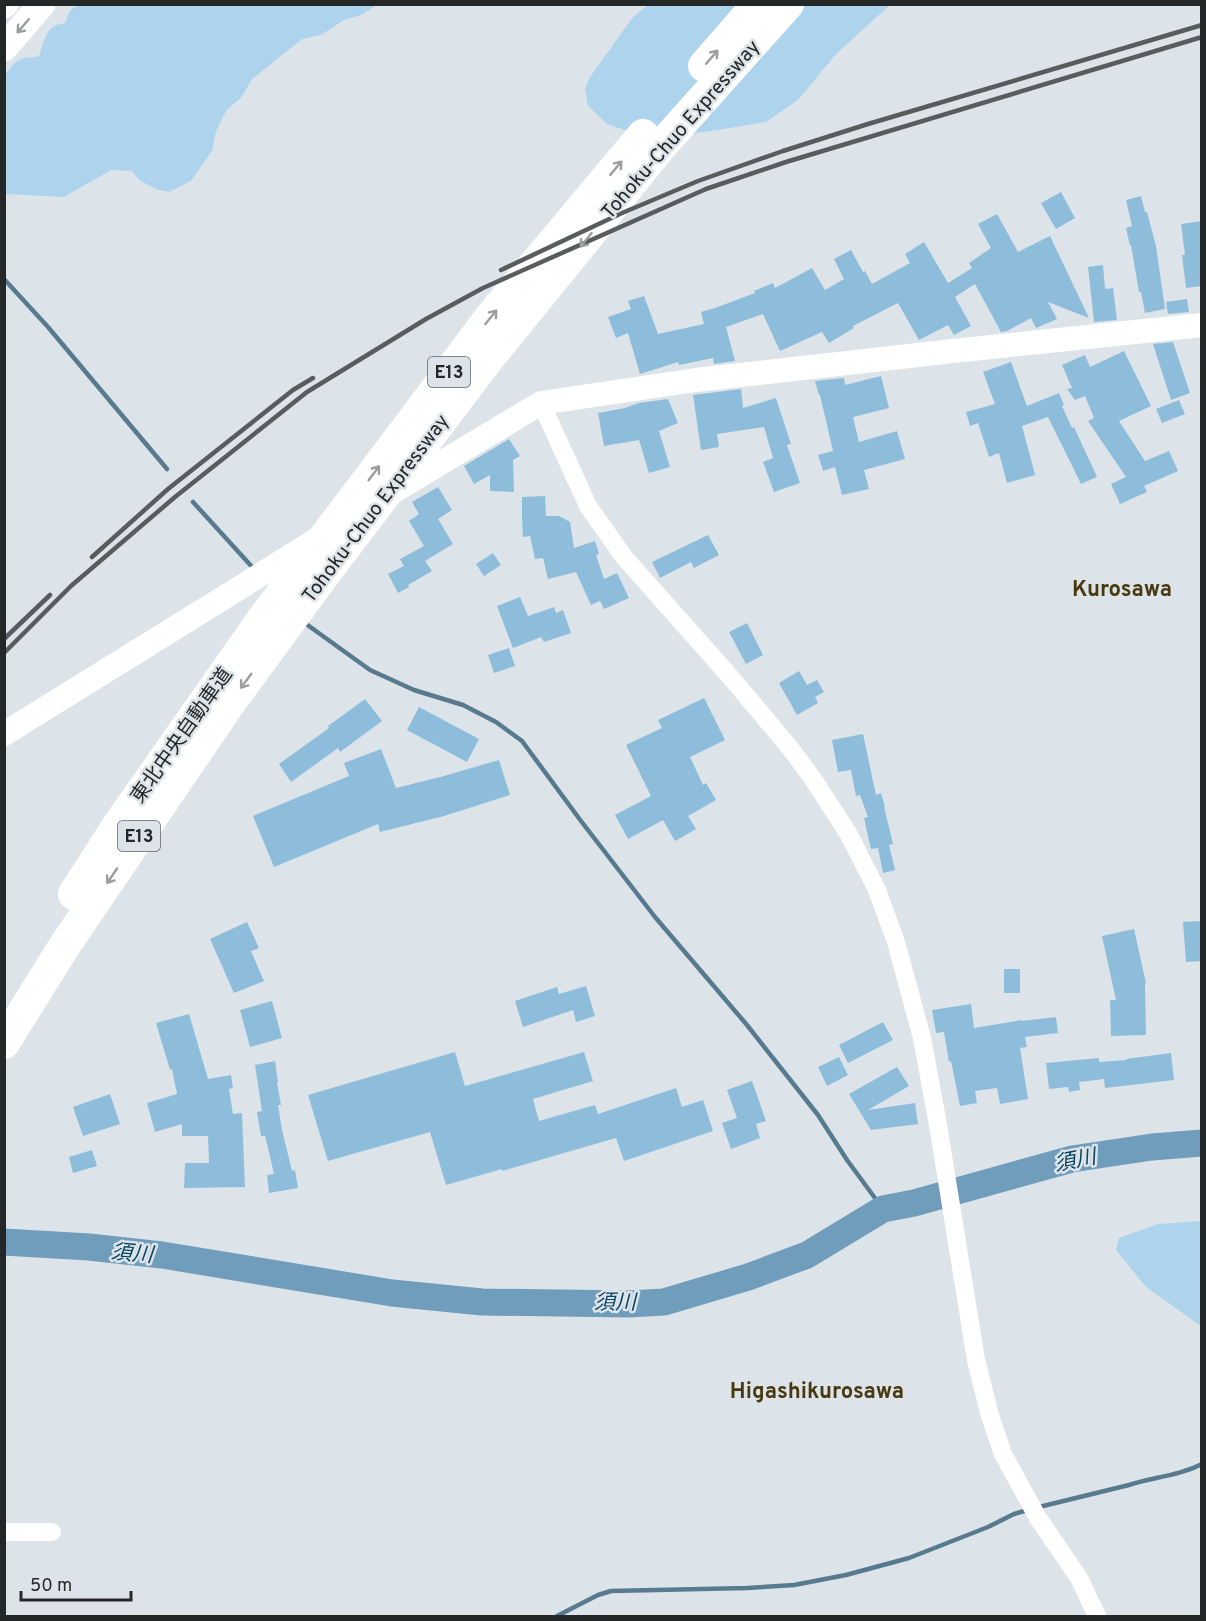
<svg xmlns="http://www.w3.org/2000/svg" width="1206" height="1621" font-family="Overpass,'Noto Sans JP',sans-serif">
	<rect width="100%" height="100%" fill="#dde4e9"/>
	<path fill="#aed4ed" d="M 81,4 L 377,4 L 377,5 L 361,15 L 344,20 L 321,35 L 302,39 L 252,79 L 241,98 L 227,109 L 216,131 L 212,151 L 191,181 L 169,192 L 156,189 L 139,180 L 132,171 L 111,170 L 64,197 L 5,194 L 5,75 C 10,69 15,60 24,58 C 29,57 34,58 39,56 C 43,46 45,30 56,25 C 59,24 63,24 66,22 C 68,12 71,8 81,4 Z
		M 648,5 L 890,5 L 836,54 L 798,100 L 766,122 L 718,130 L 651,139 L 607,124 L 588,106 L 585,89 L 590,77 L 633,17 Z
		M 1201,1221 L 1202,1221 L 1201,1326 L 1146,1287 L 1116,1250 L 1119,1238 L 1158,1224 Z"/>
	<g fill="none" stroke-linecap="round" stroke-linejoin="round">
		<path stroke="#587a8f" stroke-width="4.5" d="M 4,279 L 48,327 L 167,469
			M 193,502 L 254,569
			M 302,621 L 370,670 L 414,690 L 463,705 L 496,722 L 522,741 L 581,821 L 655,917 L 747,1025 L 818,1115 L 847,1160 L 883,1209
			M 1039,1507 L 1129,1485 C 1153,1477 1179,1476 1202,1464
			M 557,1616 L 598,1595 L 611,1591 L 747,1588 L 794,1585 L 846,1575 L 909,1558 L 988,1527 L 1014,1514 L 1028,1510"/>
		<path stroke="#6f9dbb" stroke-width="27" d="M 4,1242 L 89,1247 L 162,1255 L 392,1293 L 482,1302 L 629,1304 L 664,1302 L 748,1277 L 807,1255 L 883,1209 L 914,1203 L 1072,1159 L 1152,1147 L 1202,1143"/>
	</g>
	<path fill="#8dbddb" d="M 1061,192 L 1075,218 L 1056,229 L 1041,203 Z
		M 1141,196 L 1145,212 L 1147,212 L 1156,246 L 1165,309 L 1145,313 L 1141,292 L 1139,292 L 1131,245 L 1130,246 L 1126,228 L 1132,226 L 1126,200 Z
		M 997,214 L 1018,252 L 1050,236 L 1089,318 L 1048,302 L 1057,319 L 1036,328 L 1031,318 L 1007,331 L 1001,332 L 975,284 L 955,297 L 971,326 L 954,335 L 948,325 L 919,340 L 898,303 L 853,326 L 854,328 L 829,343 L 822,332 L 780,351 L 763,314 L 726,327 L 735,361 L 714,364 L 713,358 L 679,365 L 678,362 L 640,374 L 628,333 L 616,338 L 608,317 L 631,309 L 628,301 L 644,296 L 658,334 L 704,324 L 701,312 L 715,308 L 755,293 L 754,291 L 773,283 L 775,288 L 812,268 L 825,290 L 844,279 L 834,259 L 851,250 L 863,272 L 865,271 L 872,284 L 910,263 L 905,254 L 924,242 L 948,283 L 972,268 L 969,263 L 991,248 L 978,224 Z
		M 1202,221 L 1202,286 L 1186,288 L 1182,255 L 1185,255 L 1181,224 Z
		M 1103,265 L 1105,289 L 1113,288 L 1117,320 L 1094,322 L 1088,267 Z
		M 1187,299 L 1189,312 L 1168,314 L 1166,302 Z
		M 1173,342 L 1190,393 L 1171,400 L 1153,344 Z
		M 1124,351 L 1151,406 L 1119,421 L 1145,461 L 1169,451 L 1178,471 L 1144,486 L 1147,492 L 1120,504 L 1111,484 L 1126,477 L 1088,421 L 1094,418 L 1085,396 L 1075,400 L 1067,389 L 1072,388 L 1062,365 L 1085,355 L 1090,367 Z
		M 1011,362 L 1027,406 L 1059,393 L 1064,405 L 1062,406 L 1072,428 L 1074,427 L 1097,477 L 1081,484 L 1048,417 L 1022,426 L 1035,475 L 1007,483 L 999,453 L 989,457 L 978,423 L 970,426 L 966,412 L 995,404 L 983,372 Z
		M 881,376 L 889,408 L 853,417 L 859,442 L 897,431 L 905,459 L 864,470 L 869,489 L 842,495 L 835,467 L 823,471 L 818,455 L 833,451 L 820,395 L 819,395 L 815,381 L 844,378 L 845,385 Z
		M 741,389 L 743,408 L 776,398 L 791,444 L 787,445 L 800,483 L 774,492 L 763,462 L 773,458 L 764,427 L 717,434 L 719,447 L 701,450 L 693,395 Z
		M 668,399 L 678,423 L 659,431 L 670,467 L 649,473 L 639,440 L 604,446 L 598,413 L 625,408 L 639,403 Z
		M 1179,400 L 1185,414 L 1162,423 L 1156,409 Z
		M 509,439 L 520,456 L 513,460 L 514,492 L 490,491 L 490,475 L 474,484 L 464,466 Z
		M 438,487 L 452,510 L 438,519 L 453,544 L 425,561 L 432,571 L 408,585 L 409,587 L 398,593 L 388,574 L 404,566 L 400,559 L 424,546 L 409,521 L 419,514 L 412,502 Z
		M 545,496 L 546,516 L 559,516 L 570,522 L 574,548 L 595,541 L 599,554 L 596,555 L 604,579 L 617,573 L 629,598 L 604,609 L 600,601 L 591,605 L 576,572 L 548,579 L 543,558 L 535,559 L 530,536 L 523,537 L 522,518 L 522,497 Z
		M 708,535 L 719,555 L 694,568 L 691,562 L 660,578 L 652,562 Z
		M 493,553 L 501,565 L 484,576 L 476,564 Z
		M 520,597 L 528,616 L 554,607 L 556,613 L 563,610 L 571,633 L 544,642 L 541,637 L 513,648 L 497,606 Z
		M 747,623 L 763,655 L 746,664 L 729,632 Z
		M 509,648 L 515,666 L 494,673 L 488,655 Z
		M 799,671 L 807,685 L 817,680 L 824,692 L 815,697 L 818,703 L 797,715 L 779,683 Z
		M 704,698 L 725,740 L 690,757 L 703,785 L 706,783 L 716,800 L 688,816 L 696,829 L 675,841 L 663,820 L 628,839 L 615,815 L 651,796 L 626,745 L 662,728 L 658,720 Z
		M 365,699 L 382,721 L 340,752 L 338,748 L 291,782 L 279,764 L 329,728 L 328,726 Z
		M 419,707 L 479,739 L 467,762 L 407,730 Z
		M 863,734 L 876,795 L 881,793 L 885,807 L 884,807 L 893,844 L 889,845 L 895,870 L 883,873 L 878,848 L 871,849 L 864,818 L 868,817 L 860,795 L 856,796 L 851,770 L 838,772 L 832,740 Z
		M 381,749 L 396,788 L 444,776 L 499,760 L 510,795 L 444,816 L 380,832 L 378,824 L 274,867 L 253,816 L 349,776 L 344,763 Z
		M 1202,921 L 1202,961 L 1186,962 L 1183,922 Z
		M 247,922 L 259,948 L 251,951 L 264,981 L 234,993 L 210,939 Z
		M 1134,929 L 1146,983 L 1145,983 L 1146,1035 L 1111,1036 L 1110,1000 L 1116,1000 L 1102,936 Z
		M 1004,969 L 1020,969 L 1020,993 L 1004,993 Z
		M 586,986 L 595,1016 L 576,1022 L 573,1010 L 523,1027 L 515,1001 L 557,987 L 559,994 Z
		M 272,1001 L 282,1038 L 250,1047 L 240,1010 Z
		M 971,1004 L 974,1028 L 1022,1020 L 1022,1021 L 1056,1017 L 1058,1033 L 1025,1037 L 1027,1047 L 1020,1048 L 1028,1099 L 1000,1104 L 997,1088 L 975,1091 L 977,1103 L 960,1106 L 951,1061 L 949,1062 L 944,1032 L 936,1033 L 932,1010 Z
		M 189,1014 L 208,1079 L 231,1075 L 233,1088 L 229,1089 L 233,1114 L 242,1113 L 245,1187 L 184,1188 L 185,1163 L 209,1163 L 208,1136 L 182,1136 L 182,1124 L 155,1132 L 147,1103 L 177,1094 L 172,1069 L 170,1070 L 156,1023 Z
		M 883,1022 L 893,1040 L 848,1063 L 839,1045 Z
		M 455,1052 L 465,1086 L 584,1052 L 593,1081 L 533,1099 L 539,1121 L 595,1105 L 598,1114 L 676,1088 L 682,1107 L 703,1100 L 713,1131 L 624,1161 L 616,1138 L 502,1171 L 502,1169 L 446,1185 L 430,1132 L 328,1161 L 308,1095 Z
		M 1171,1053 L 1174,1080 L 1105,1088 L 1104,1079 L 1079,1082 L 1080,1090 L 1069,1092 L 1068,1087 L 1049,1089 L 1046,1063 L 1099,1058 L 1099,1062 L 1126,1060 L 1126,1059 Z
		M 839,1057 L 848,1075 L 827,1086 L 818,1067 Z
		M 275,1061 L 278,1082 L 277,1083 L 281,1105 L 278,1105 L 282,1130 L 292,1171 L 295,1170 L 298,1188 L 269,1193 L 267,1175 L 274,1174 L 266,1139 L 265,1136 L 261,1136 L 257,1112 L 262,1111 L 255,1065 Z
		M 897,1067 L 909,1086 L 868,1110 L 915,1103 L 918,1124 L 871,1130 L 849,1094 Z
		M 752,1081 L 766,1121 L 756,1124 L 760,1138 L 731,1149 L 722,1123 L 737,1118 L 727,1090 Z
		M 110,1094 L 120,1124 L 83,1136 L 73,1107 Z
		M 92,1150 L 97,1166 L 73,1173 L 69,1157 Z"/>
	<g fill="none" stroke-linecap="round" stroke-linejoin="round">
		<path stroke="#fff" stroke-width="18" d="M 541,403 L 588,506 L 624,557 L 733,680 L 790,748 L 813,779 L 848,833 L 877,890 L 896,942 L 922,1038 L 938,1125 L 976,1360 L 990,1416 L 1003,1454 L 1038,1518 L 1079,1578 L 1097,1616
			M 4,1532 L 52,1532"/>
		<path stroke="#fff" stroke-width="24" d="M 391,493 L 541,403 L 696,380 L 953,351 L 1202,325
			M 4,734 L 318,539"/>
		<path stroke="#fff" stroke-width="27" d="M 4,5 L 5,4
			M 4,48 L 42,4"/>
		<path stroke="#fff" stroke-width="32" d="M 704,66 L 758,4
			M 74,894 L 119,824 L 262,620 L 411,423 L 488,320 L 643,135
			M 4,1043 L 65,945 L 229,704 L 323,576 L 488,359 L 662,145 L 788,4"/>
		<path stroke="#575c5e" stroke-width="4.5" d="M 501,270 L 622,213 L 698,181 L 783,151 L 868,124 L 1202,25
			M 92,557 L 168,489 L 293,390 L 313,378
			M 4,639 L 50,595
			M 4,653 L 71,586 L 175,497 L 307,392 L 426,319 L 483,288 L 706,189 L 786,162 L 1202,37"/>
	</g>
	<defs><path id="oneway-shaft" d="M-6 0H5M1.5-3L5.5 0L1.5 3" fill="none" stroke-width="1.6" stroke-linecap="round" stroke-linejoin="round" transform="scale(1.5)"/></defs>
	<g stroke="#9c9e9e">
		<use href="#oneway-shaft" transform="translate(23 26) rotate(131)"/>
		<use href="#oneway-shaft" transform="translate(712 57) rotate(-49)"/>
		<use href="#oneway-shaft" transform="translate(616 168) rotate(-50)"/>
		<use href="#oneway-shaft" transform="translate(586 240) rotate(129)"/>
		<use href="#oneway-shaft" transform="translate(491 317) rotate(-51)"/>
		<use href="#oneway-shaft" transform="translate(374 473) rotate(-53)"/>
		<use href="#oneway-shaft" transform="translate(246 681) rotate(126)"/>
		<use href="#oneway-shaft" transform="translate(112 876) rotate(124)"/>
	</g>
	<g text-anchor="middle" stroke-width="5" stroke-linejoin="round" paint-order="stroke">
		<g fill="#dde4e9" stroke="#5c6062" stroke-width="1.5">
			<rect x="428" y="357" width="42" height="30" rx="4.5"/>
			<rect x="118" y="821" width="42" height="30" rx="4.5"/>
		</g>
		<g font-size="18" font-weight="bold" fill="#242728">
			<text x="449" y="378">E13</text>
			<text x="139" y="842">E13</text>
		</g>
		<g font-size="20" fill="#242728" stroke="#dde4e9">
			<text transform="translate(680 129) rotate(-49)" y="7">Tohoku-Chuo Expressway</text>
			<text transform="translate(375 508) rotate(-53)" y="7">Tohoku-Chuo Expressway</text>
			<text transform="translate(181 735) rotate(-55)" y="7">東北中央自動車道</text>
		</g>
		<g font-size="21" font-style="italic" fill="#054463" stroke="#dde4e9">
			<text transform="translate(1075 1160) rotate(-11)" y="7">須川</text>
			<text transform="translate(132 1253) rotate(5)" y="7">須川</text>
			<text x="615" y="1309">須川</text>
		</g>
		<g font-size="22" font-weight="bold" fill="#483910" stroke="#dde4e9">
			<text x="1122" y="596">Kurosawa</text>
			<text x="817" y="1398">Higashikurosawa</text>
		</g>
	</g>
	<rect width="1206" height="1621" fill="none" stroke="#242728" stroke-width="12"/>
	<path d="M21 1591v9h110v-9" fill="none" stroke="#242728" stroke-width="3"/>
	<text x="30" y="1591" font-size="18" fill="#242728" stroke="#dde4e9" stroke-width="4.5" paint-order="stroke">50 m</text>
</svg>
